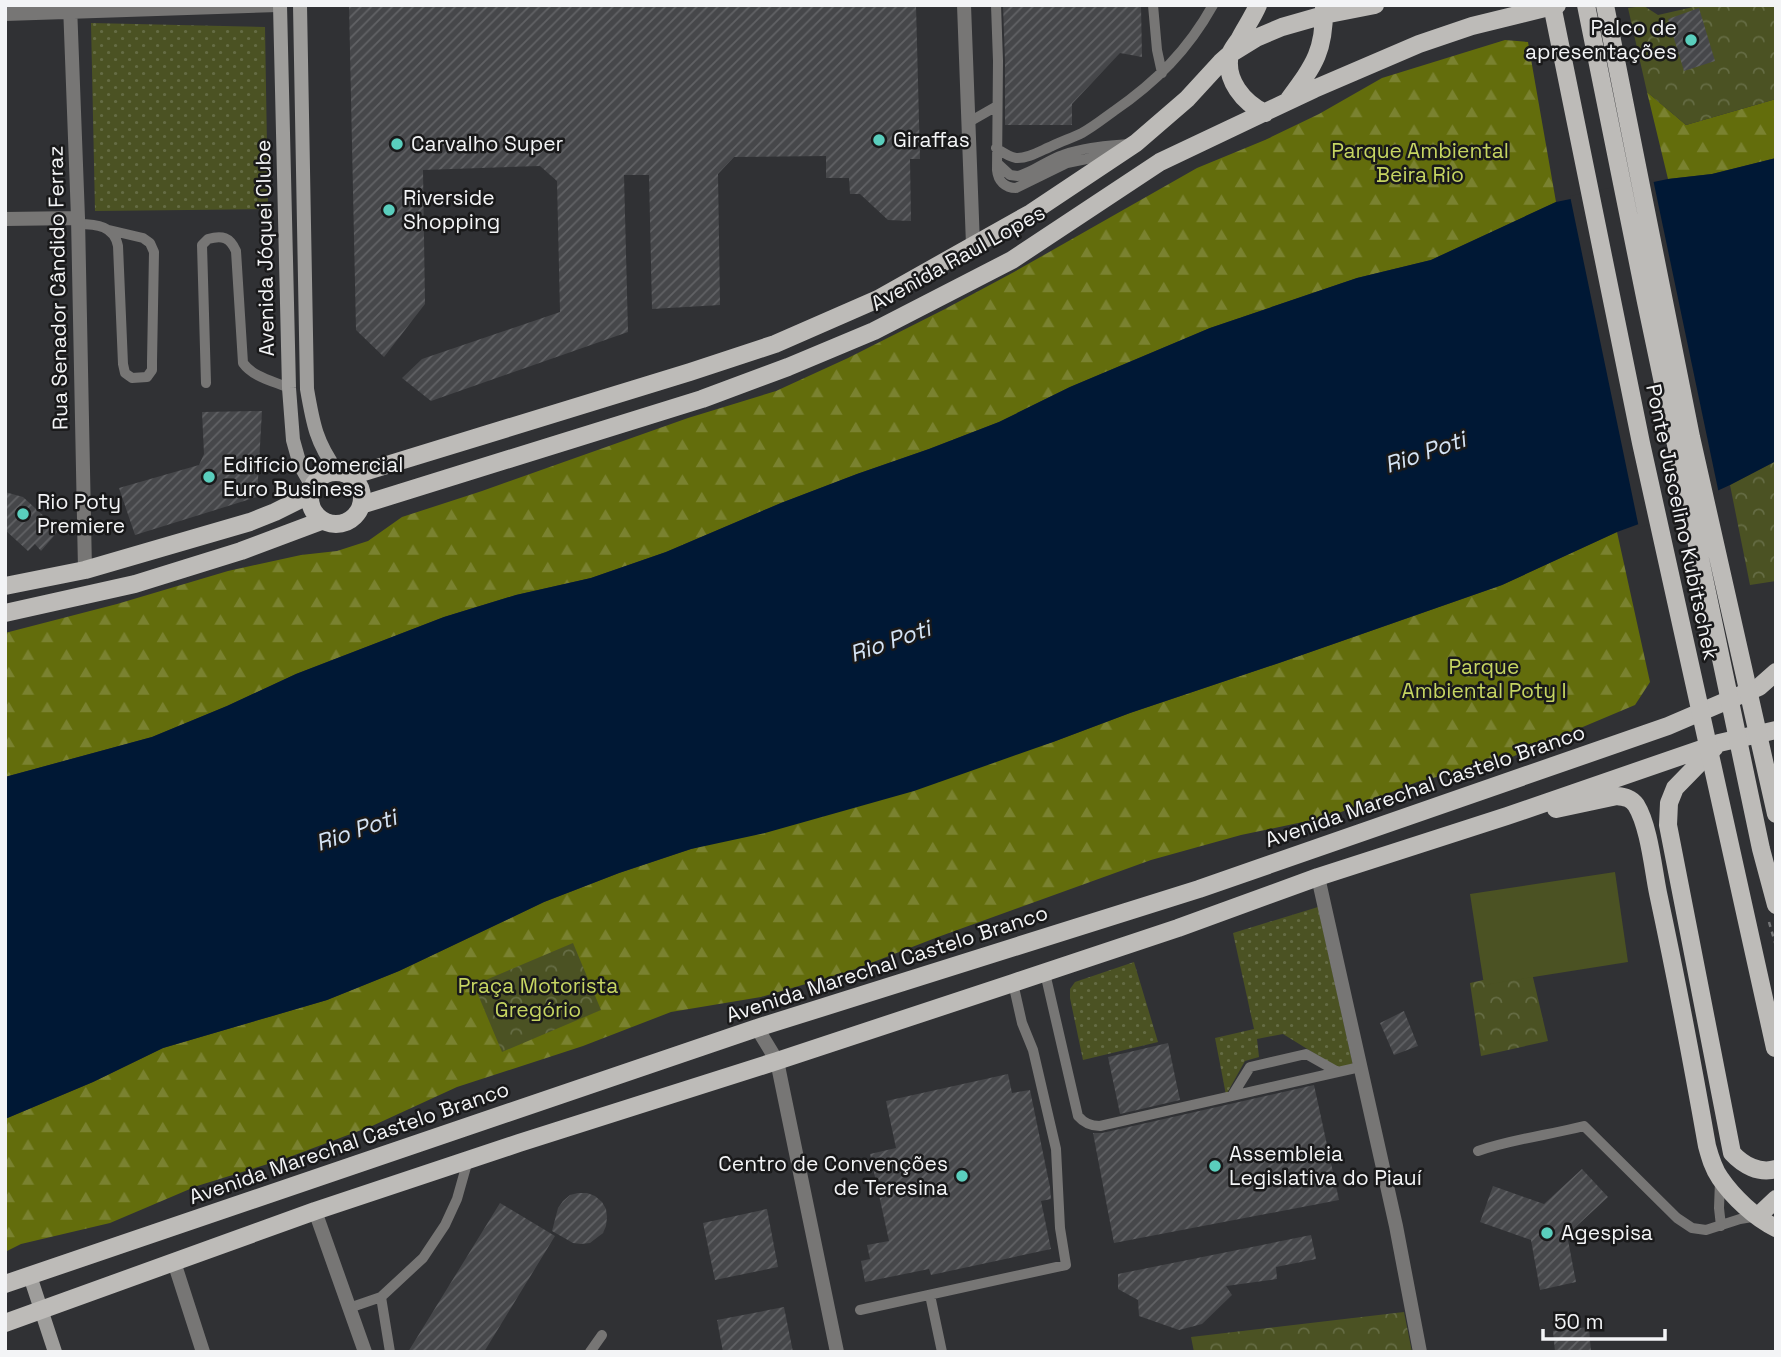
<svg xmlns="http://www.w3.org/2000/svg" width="1781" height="1357" font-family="'Space Grotesk',sans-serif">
	<defs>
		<pattern id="grass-dots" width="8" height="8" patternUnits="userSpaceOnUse" patternTransform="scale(1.75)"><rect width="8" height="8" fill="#4b5223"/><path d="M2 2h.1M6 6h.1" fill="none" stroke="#656c44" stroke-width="1.8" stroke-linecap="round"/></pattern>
		<pattern id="forest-firs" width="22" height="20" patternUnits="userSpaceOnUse" patternTransform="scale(1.75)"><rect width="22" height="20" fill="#636d0c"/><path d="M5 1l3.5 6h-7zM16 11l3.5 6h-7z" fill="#7a8230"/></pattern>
		<pattern id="park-crowns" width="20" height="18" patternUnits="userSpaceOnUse" patternTransform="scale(1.75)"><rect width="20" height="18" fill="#4b5223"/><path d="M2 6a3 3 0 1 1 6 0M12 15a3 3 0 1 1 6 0" fill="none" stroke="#656c44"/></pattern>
		<pattern id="building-hatch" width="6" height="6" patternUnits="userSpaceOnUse" patternTransform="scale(1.75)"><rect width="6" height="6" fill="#46474a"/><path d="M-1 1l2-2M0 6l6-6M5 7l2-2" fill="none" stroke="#616265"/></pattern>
	</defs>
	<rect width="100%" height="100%" fill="#303134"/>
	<path fill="url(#grass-dots)" d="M 91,23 L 265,27 L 268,209 L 95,211 Z
		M 1318,907 L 1353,1065 L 1338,1068 L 1283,1034 L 1257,1039 L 1259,1057 L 1245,1061 L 1226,1095 L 1215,1038 L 1254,1029 L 1233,933 Z
		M 1134,962 L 1158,1042 L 1083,1060 L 1070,998 L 1070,989 L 1075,982 Z"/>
	<path fill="url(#forest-firs)" d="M 1505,40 L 1528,42 L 1556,202 L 1431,260 L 1357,278 L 1210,328 L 1070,387 L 999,422 L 929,449 L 857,474 L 781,503 L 666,552 L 591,578 L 516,595 L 444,617 L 296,674 L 227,706 L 152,737 L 5,777 L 5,633 L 117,604 L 228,571 L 301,555 L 337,551 L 368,541 L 402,517 L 482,491 L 688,418 L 776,391 L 848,358 L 945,309 L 1014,272 L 1197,168 L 1265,140 L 1319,114 L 1382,78 Z
		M 1647,92 L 1686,125 L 1776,99 L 1776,158 L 1712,174 L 1668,179 Z
		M 1617,532 L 1650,682 L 1635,705 L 1507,759 L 1417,782 L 1331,816 L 1241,835 L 1151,860 L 938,937 L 850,971 L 761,997 L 671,1012 L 583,1046 L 457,1087 L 372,1126 L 284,1159 L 197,1186 L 110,1223 L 21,1244 L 5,1252 L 5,1119 L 93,1082 L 163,1048 L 327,1000 L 399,971 L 544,902 L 619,873 L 691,849 L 1053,742 L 1130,713 L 1279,663 L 1502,585 Z"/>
	<path fill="url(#park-crowns)" d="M 1702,5 L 1776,5 L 1776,99 L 1686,125 L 1647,92 L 1628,8 L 1644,6 L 1658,15 Z
		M 1776,461 L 1776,581 L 1750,585 L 1730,485 Z
		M 573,943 L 601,1010 L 502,1052 L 474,985 Z
		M 1531,969 L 1548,1041 L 1481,1056 L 1470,983 Z
		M 1404,1312 L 1412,1352 L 1194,1352 L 1191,1337 Z"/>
	<path fill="#4b5223" d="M 1615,872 L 1628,962 L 1484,985 L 1470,894 Z"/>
	<path fill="#001835" d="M 1776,158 L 1776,461 L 1730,485 L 1669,513 L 1617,532 L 1502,585 L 1279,663 L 1130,713 L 1053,742 L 914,791 L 765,833 L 691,849 L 619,873 L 544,902 L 399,971 L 327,1000 L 163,1048 L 93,1082 L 5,1119 L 5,777 L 152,737 L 227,706 L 296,674 L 444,617 L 516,595 L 591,578 L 666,552 L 781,503 L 857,474 L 929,449 L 999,422 L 1070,387 L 1210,328 L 1357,278 L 1431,260 L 1556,202 L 1668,179 L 1712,174 Z"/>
	<path fill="#303134" d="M 1653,179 L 1719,494 L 1670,516 L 1639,528 L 1570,196 Z"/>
	<path fill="url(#building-hatch)" d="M 349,5 L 431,5 L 433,7 L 469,5 L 916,5 L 920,159 L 910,159 L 911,221 L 888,220 L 860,194 L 850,194 L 849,178 L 826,178 L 826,156 L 734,157 L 718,174 L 720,305 L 652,309 L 649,175 L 624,175 L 628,332 L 431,401 L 402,378 L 422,359 L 560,312 L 557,181 L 540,166 L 423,170 L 425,304 L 384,357 L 356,330 Z
		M 1003,5 L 1141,5 L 1142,57 L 1120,53 L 1072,104 L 1072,125 L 1005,125 L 1005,61 Z
		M 1699,8 L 1715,61 L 1684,71 L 1668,19 Z
		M 262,411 L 257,497 L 135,535 L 119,488 L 199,465 L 204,454 L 202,412 Z
		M 5,492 L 23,497 L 59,530 L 41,551 L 35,544 L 28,551 L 5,530 Z
		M 1404,1011 L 1418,1046 L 1394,1055 L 1380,1023 Z
		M 1168,1043 L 1180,1100 L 1120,1114 L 1108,1057 Z
		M 1008,1074 L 1012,1093 L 1030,1090 L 1050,1187 L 1051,1199 L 1041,1201 L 1051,1249 L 931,1275 L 929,1269 L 865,1282 L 861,1261 L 870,1259 L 867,1245 L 889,1241 L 870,1154 L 896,1148 L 886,1101 Z
		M 1314,1085 L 1339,1200 L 1114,1243 L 1093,1133 L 1102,1133 Z
		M 1582,1169 L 1608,1197 L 1567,1235 L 1576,1282 L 1540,1290 L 1531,1240 L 1480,1222 L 1493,1186 L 1544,1204 Z
		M 578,1193 L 587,1193 L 595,1196 L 602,1202 L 606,1209 L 607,1217 L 606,1226 L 603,1233 L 590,1243 L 581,1244 L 573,1243 L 552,1231 L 558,1208 L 563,1201 L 570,1195 Z
		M 500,1203 L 555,1236 L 484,1352 L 408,1352 Z
		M 767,1209 L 778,1267 L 715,1280 L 703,1223 Z
		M 1311,1235 L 1316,1259 L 1276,1267 L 1277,1279 L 1226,1286 L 1232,1295 L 1202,1324 L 1179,1330 L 1139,1316 L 1138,1300 L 1118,1289 L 1118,1274 Z
		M 784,1307 L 793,1352 L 723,1352 L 717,1320 Z
		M 1589,1327 L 1591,1352 L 1555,1352 L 1553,1331 Z"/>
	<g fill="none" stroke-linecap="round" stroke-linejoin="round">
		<path stroke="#777675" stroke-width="10" d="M 996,5 L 998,61 L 997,170 C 998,181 1005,188 1016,188 L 1067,163 L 1111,154
			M 1153,5 L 1157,50 L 1162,73
			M 969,122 L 997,106
			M 996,148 C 1002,152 1009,157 1016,158 C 1028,159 1042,150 1052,146 C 1062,141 1072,138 1082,133 C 1093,127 1103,119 1114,111 C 1156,82 1188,50 1213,5
			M 997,163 L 1010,175 L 1018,176 C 1034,172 1047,160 1063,155 C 1084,147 1107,146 1129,144
			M 78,224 C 97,224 114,226 118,246 L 123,364 L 125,373 L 132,378 L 147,377 L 152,370 L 152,362 L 154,252 L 150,243 L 143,238 L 109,230
			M 206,383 L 202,245 L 208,239 C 222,235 230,237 236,251 L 243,363 C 253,377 273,381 289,388
			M 1045,973 L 1078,1116 C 1084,1123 1090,1126 1100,1126 L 1360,1067
			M 1232,1096 L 1250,1067 L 1306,1054 L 1338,1072
			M 1478,1151 C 1513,1139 1549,1135 1584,1126 L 1677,1218 L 1692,1228 L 1706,1230 L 1740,1219 L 1758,1216
			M 1720,1181 L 1719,1208 L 1721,1226
			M 930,1295 L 942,1352
			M 381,1297 L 390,1352
			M 349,1308 L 381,1297 L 423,1258 L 445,1225 L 457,1199 L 468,1160
			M 860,1310 L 1066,1265 L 1060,1228 L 1056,1149 L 1033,1050 L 1022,1023 L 1013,983
			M 590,1352 L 602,1335"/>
		<path stroke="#777675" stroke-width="14" d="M 70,5 L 78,218 L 85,570
			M 964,5 L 973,245
			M 5,14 L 278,5
			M 5,219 L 78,218
			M 1318,877 L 1396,1226 L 1420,1352
			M 757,1028 L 777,1061 L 837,1352
			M 315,1211 L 365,1352
			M 174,1262 L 203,1352"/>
		<path stroke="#9e9d9b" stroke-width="14" d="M 280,5 L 289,388 L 293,440 L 300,465 L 312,486
			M 300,5 L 307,389 C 313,424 316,442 337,471
			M 30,1276 L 55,1352"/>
		<path stroke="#bdbbb8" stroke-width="18" d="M 1258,5 C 1253,17 1245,28 1239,40 C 1236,44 1232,50 1230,54 C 1224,80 1244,103 1265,113
			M 1289,99 C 1315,64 1325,50 1324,5
			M310 498a26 26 0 1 1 52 0a26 26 0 1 1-52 0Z
			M 351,476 L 690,372 L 775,344 L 878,299 L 1031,213 L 1136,143 L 1187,99 L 1221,62 L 1230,54 L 1256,38 L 1282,27 L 1324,15 L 1375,5
			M 361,505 L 702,399 L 788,367 L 874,331 L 1012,260 L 1160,162 L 1314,89 L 1419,44 L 1472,26 L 1557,5
			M 5,586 L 85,570 L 250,522 L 275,512 L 309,495
			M 5,613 L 135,584 L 241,551 L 321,521
			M 1715,747 L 1675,788 L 1669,803 L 1668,825 L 1732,1153 C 1743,1165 1759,1174 1776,1169
			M 1556,809 L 1617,796 C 1625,797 1631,798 1636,805 C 1649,826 1653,868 1658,893 C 1676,977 1692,1061 1707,1146 C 1710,1157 1713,1168 1720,1178 C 1733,1197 1755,1218 1776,1228
			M 1758,1216 L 1776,1199
			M 5,1284 L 757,1028 L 1199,889 L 1668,726 L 1759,687 L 1776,672
			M 5,1323 L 315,1211 L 519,1143 L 777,1061 L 1013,983 L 1178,928 L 1318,877 L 1507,816 L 1719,743 L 1776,730"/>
		<path stroke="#747577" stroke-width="2.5" stroke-dasharray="5 5" stroke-linecap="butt" d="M 1769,922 L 1776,946"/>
		<path stroke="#bdbbb8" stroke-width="18" d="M 1552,5 L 1641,443 L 1775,1048
			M 1586,5 L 1646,302 L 1761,849 L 1776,905
			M 1605,5 L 1691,437 L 1776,814"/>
	</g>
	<g fill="#5acebd" stroke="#19191a" stroke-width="2.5">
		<circle cx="1691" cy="40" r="7"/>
		<circle cx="879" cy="140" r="7"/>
		<circle cx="397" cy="144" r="7"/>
		<circle cx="389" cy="210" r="7"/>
		<circle cx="209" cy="477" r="7"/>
		<circle cx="23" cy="514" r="7"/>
		<circle cx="1215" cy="1166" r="7"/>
		<circle cx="962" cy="1176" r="7"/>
		<circle cx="1547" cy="1233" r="7"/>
	</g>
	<g text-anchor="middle" stroke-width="5" stroke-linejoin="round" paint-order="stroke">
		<g font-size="21" fill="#f3f4f6" stroke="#19191a" text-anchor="start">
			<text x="1677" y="35" text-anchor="end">Palco de<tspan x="1677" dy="24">apresentações</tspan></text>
			<text x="893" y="147">Giraffas</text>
			<text x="411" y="151">Carvalho Super</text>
			<text x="403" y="205">Riverside<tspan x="403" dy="24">Shopping</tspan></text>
			<text x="223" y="472">Edifício Comercial<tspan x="223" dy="24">Euro Business</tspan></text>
			<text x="37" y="509">Rio Poty<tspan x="37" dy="24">Premiere</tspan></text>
			<text x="1229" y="1161">Assembleia<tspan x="1229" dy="24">Legislativa do Piauí</tspan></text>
			<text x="948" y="1171" text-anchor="end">Centro de Convenções<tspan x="948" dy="24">de Teresina</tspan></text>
			<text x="1561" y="1240">Agespisa</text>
		</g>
		<g font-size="21" fill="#c6d562" stroke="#19191a">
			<text x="1420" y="158">Parque Ambiental<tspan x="1420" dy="24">Beira Rio</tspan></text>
			<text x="1484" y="674">Parque<tspan x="1484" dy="24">Ambiental Poty I</tspan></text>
			<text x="538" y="993">Praça Motorista<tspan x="538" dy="24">Gregório</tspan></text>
		</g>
		<g font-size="21" fill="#f3f4f6" stroke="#19191a">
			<text transform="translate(265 248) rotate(-91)" y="7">Avenida Jóquei Clube</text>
			<text transform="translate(958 258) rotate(-29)" y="7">Avenida Raul Lopes</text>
			<text transform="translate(58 288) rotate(-91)" y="7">Rua Senador Cândido Ferraz</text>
			<text transform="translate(1682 522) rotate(78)" y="7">Ponte Juscelino Kubitschek</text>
			<text transform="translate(1425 786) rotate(-19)" y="7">Avenida Marechal Castelo Branco</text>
			<text transform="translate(887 964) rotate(-18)" y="7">Avenida Marechal Castelo Branco</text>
			<text transform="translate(349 1143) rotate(-19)" y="7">Avenida Marechal Castelo Branco</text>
		</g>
		<g font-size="23" font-style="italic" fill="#d5e4f5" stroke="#19191a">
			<text transform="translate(1425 452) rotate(-19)" y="8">Rio Poti</text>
			<text transform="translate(890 641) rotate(-19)" y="8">Rio Poti</text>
			<text transform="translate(356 830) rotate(-19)" y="8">Rio Poti</text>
		</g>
	</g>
	<rect width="1781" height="1357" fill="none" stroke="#f3f4f6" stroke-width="14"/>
	<path d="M1543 1329v10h122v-10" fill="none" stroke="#f3f4f6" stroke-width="3.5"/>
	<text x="1554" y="1329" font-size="21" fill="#f3f4f6" stroke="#19191a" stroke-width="5" paint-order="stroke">50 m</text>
</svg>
